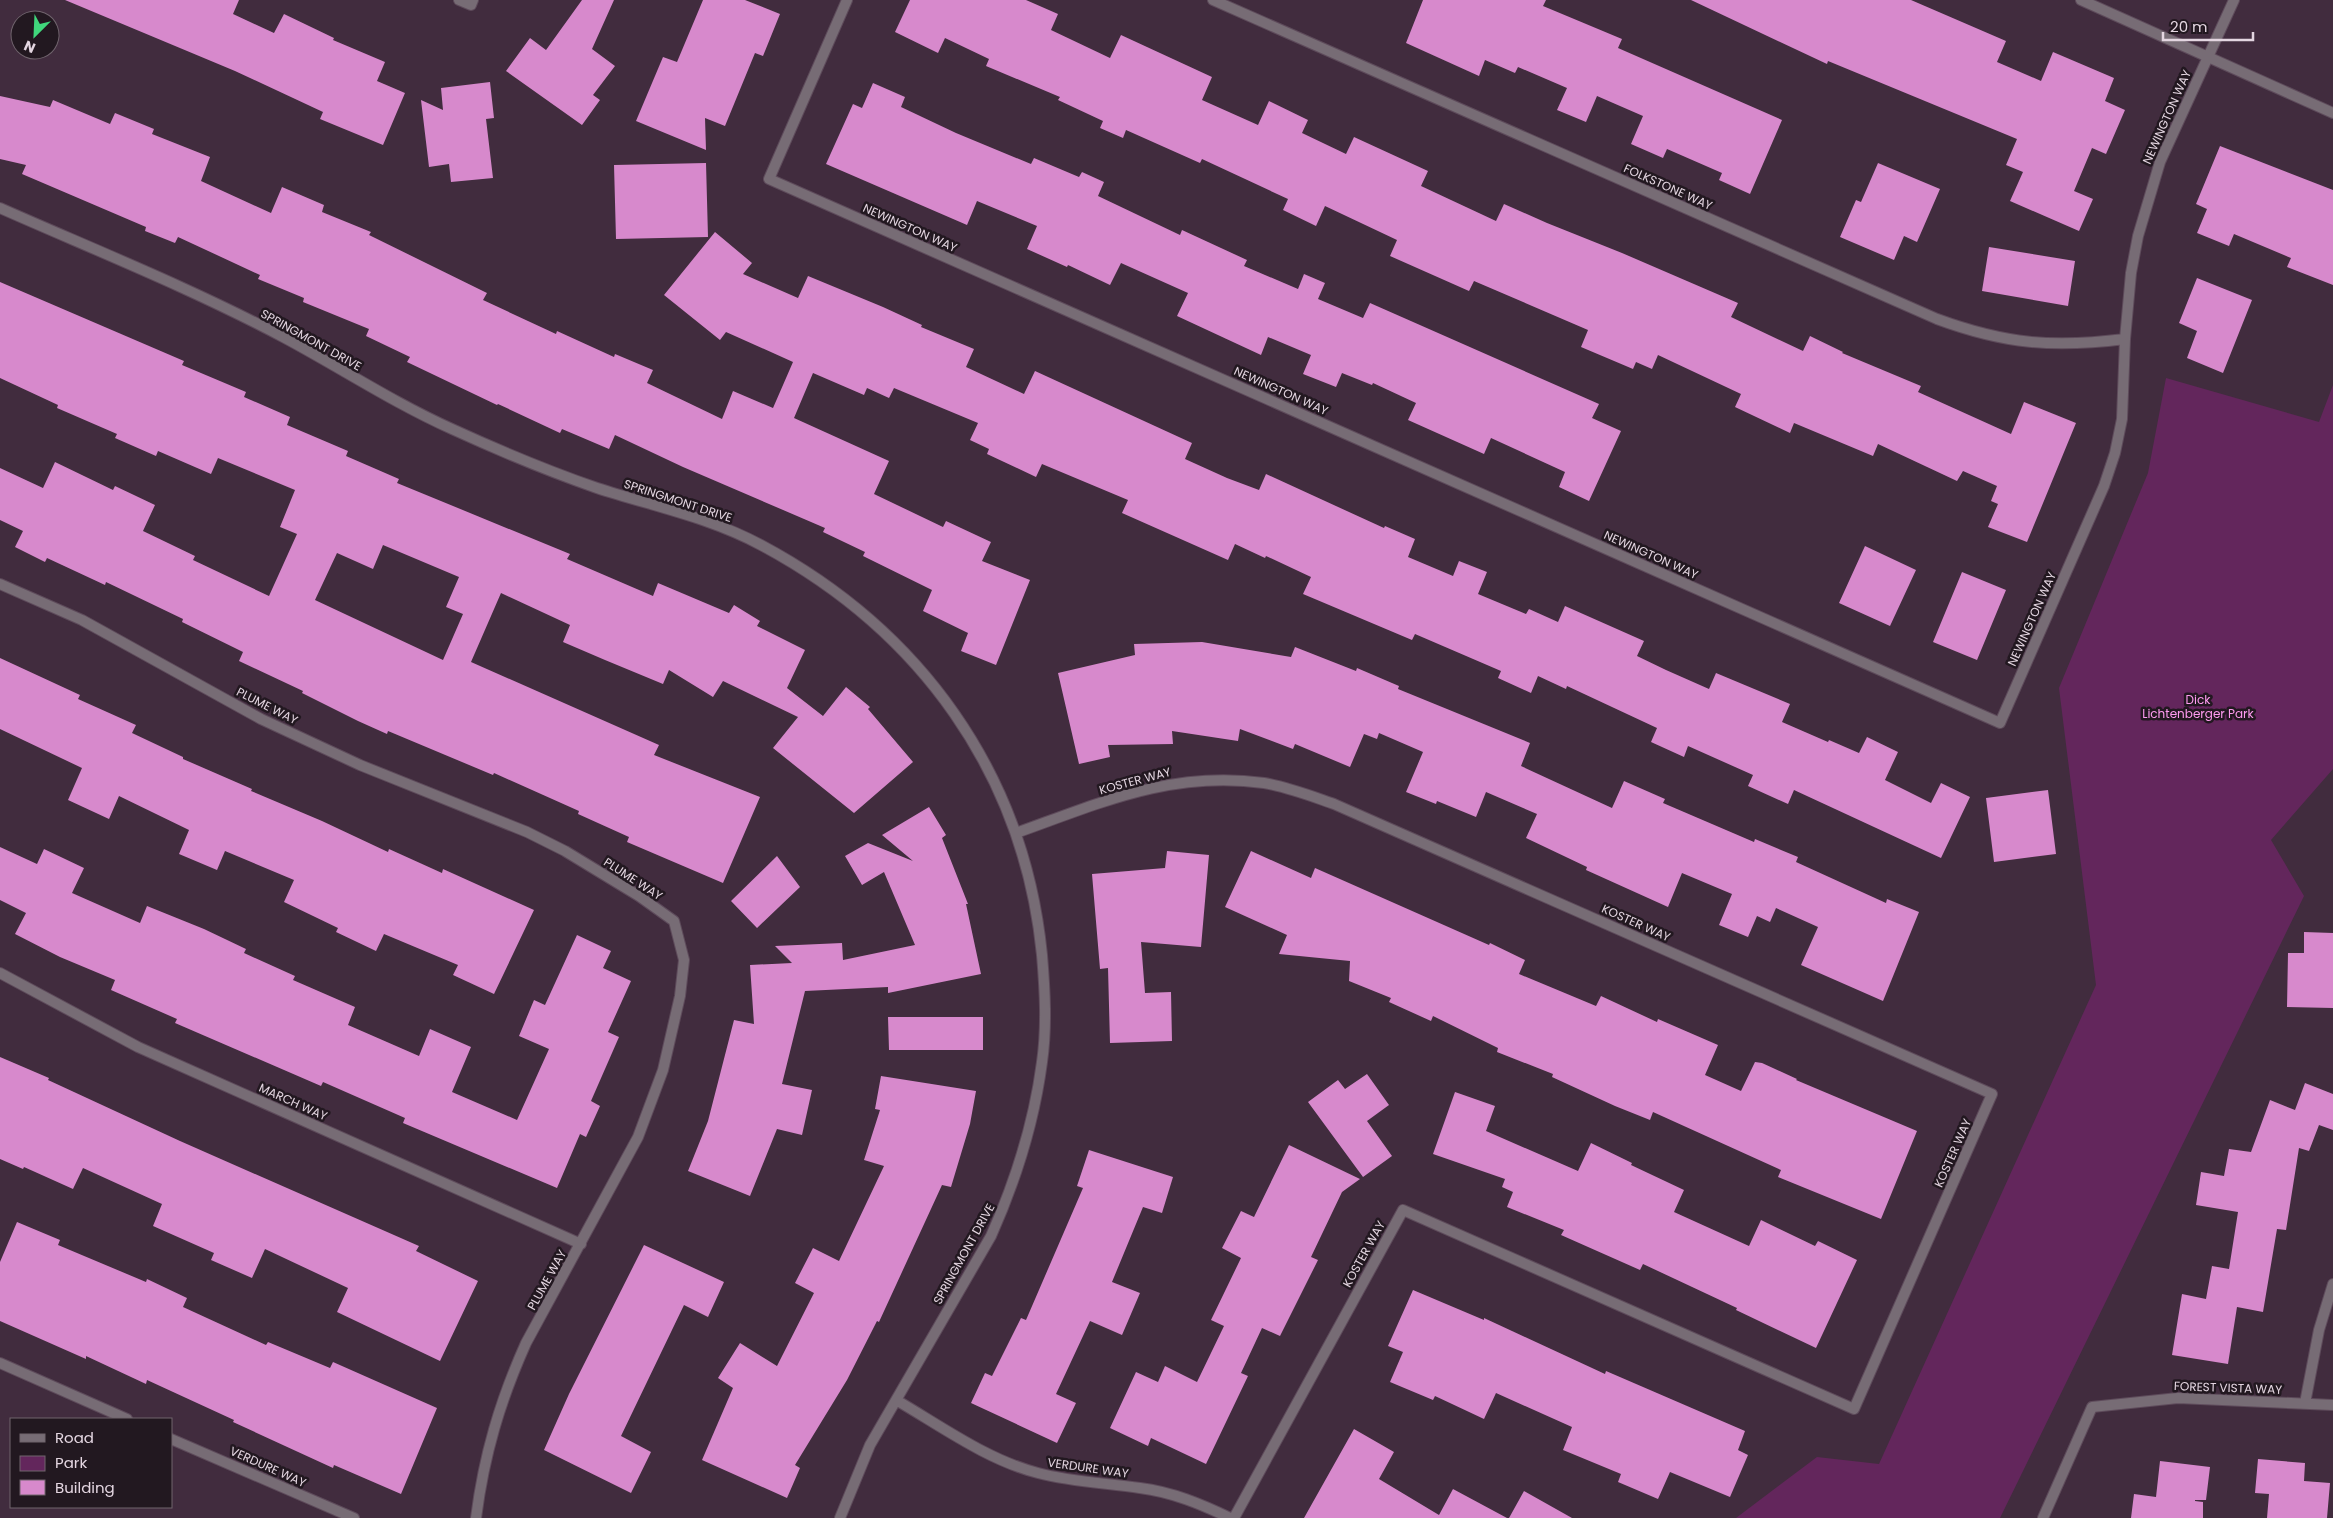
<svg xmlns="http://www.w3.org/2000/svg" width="2333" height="1518" font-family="Poppins,sans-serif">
	<rect width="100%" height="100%" fill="#412c3e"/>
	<path fill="#63265c" d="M 2166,378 L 2319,422 L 2333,385 L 2333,769 L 2271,840 L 2304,896 L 2000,1518 L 1736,1518 L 1817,1457 L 1879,1464 L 2096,985 L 2059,688 L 2148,473 Z"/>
	<path fill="#d789cc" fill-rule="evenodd" d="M 65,0 L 239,0 L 233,14 L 274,33 L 284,14 L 334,38 L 333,40 L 385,62 L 377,81 L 405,93 L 383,145 L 320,119 L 323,112 L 235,71 Z
		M 582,0 L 614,0 L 592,49 L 615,66 L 593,95 L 600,100 L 582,125 L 506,71 L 530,38 L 546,50 Z
		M 703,0 L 745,0 L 780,14 L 763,56 L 755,53 L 725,126 L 705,118 L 706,150 L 636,121 L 663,57 L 677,62 Z
		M 910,0 L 1026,0 L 1058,14 L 1051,30 L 1110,58 L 1121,35 L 1212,77 L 1202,100 L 1258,125 L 1269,101 L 1308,120 L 1302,133 L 1346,154 L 1354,137 L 1428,171 L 1421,186 L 1496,221 L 1504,204 L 1547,223 L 1622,253 L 1738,303 L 1731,317 L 1803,351 L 1810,336 L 1843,352 L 1842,353 L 1921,386 L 1918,392 L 2011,434 L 2024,402 L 2076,423 L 2027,542 L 1988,527 L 1998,504 L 1991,501 L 1997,486 L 1963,471 L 1957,481 L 1878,444 L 1873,456 L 1794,423 L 1790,433 L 1735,407 L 1741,394 L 1658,355 L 1652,369 L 1636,362 L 1633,369 L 1581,347 L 1588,330 L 1474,281 L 1469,291 L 1390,256 L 1397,240 L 1325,206 L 1316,226 L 1283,210 L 1288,199 L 1202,159 L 1200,163 L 1126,130 L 1123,138 L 1100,128 L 1103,121 L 1058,100 L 1060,97 L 986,66 L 989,59 L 945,38 L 938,53 L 895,32 Z
		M 1423,0 L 1546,0 L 1543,6 L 1622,39 L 1618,48 L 1782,120 L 1750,194 L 1719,180 L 1722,173 L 1667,149 L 1663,158 L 1631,144 L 1643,116 L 1597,96 L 1586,122 L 1557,110 L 1567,88 L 1518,67 L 1515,73 L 1485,60 L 1479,76 L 1406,43 Z
		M 1691,0 L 1911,0 L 2006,41 L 1997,62 L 2041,81 L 2053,52 L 2114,78 L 2105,101 L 2125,110 L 2106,154 L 2092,148 L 2074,191 L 2093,199 L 2079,231 L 2010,201 L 2023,172 L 2006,165 L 2017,139 L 1828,61 L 1827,64 Z
		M 490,82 L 494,118 L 486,119 L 493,178 L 451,182 L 449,164 L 429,167 L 421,100 L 443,110 L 441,88 Z
		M 873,83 L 905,97 L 901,107 L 956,133 L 1031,164 L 1034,158 L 1079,177 L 1082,172 L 1104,182 L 1098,196 L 1180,235 L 1182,230 L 1247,260 L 1244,266 L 1298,289 L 1304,274 L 1325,283 L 1318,299 L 1363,318 L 1370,303 L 1599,404 L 1592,418 L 1621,431 L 1589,501 L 1559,487 L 1565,472 L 1491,438 L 1484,454 L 1408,420 L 1416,403 L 1373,383 L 1372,385 L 1342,373 L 1336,387 L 1303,374 L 1311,355 L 1268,337 L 1261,355 L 1177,316 L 1188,293 L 1121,263 L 1110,285 L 1068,265 L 1067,267 L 1027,249 L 1037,226 L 977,201 L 967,225 L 826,164 L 853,104 L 862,108 Z
		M 0,96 L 50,107 L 53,100 L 110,124 L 115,113 L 154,129 L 152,134 L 210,157 L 201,181 L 271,213 L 282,187 L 324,205 L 322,212 L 371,232 L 369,235 L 487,293 L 483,300 L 556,334 L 557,331 L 614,357 L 615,354 L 653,370 L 647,383 L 722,419 L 733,391 L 773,408 L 793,362 L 726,332 L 720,340 L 664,295 L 715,232 L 752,263 L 743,274 L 798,298 L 808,276 L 883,307 L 922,325 L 921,327 L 974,349 L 966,367 L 1024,394 L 1035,371 L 1192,443 L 1185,459 L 1227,478 L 1259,490 L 1266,474 L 1384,528 L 1385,526 L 1415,539 L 1408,557 L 1453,576 L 1459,561 L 1487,572 L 1478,594 L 1526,614 L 1529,609 L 1558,622 L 1565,606 L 1644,641 L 1637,656 L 1666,670 L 1709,689 L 1716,673 L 1790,704 L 1782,722 L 1828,742 L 1829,740 L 1859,753 L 1867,737 L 1898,752 L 1885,780 L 1931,803 L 1941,783 L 1970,797 L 1941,858 L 1794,790 L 1788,804 L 1748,786 L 1753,775 L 1688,746 L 1684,757 L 1651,742 L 1657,728 L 1567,686 L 1566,689 L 1538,676 L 1531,693 L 1498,678 L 1501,671 L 1415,634 L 1412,640 L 1303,594 L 1311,577 L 1266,556 L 1265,558 L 1235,544 L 1228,560 L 1122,513 L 1128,500 L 1042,464 L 1036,477 L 987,454 L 989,449 L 970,440 L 978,423 L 894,388 L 889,398 L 867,388 L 864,395 L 813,373 L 794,418 L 889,461 L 874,494 L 943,527 L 946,521 L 991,542 L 982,561 L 1030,580 L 996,665 L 961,651 L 968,633 L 923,611 L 932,590 L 863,556 L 865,552 L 823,532 L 825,528 L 683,467 L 615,435 L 609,449 L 562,429 L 560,433 L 498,404 L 497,405 L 407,362 L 410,357 L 366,336 L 369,329 L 303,302 L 304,298 L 258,279 L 260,275 L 178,237 L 175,243 L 145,231 L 146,227 L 22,174 L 26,165 L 0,159 Z
		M 2220,146 L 2333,190 L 2333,285 L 2287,267 L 2291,258 L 2234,234 L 2229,246 L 2197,233 L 2207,209 L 2196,204 Z
		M 706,163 L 708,237 L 616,239 L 614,165 Z
		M 1878,163 L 1940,189 L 1917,242 L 1904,236 L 1894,260 L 1840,237 L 1856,200 L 1861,202 Z
		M 1989,247 L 2075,261 L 2068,306 L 1982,291 Z
		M 2197,278 L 2252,300 L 2223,373 L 2187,358 L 2197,331 L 2179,323 Z
		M 0,282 L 184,361 L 182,365 L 246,392 L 244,397 L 290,417 L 287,425 L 348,451 L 346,456 L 399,479 L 397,483 L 570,554 L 567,559 L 653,596 L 658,583 L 729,613 L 734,605 L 760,621 L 757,626 L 805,650 L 787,688 L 823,716 L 846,687 L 870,707 L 868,709 L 913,762 L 854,813 L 773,748 L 798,717 L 723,681 L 713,697 L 669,670 L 663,684 L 605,660 L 563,642 L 570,625 L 501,593 L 471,662 L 659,745 L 654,755 L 760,797 L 723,883 L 627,842 L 629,837 L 578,814 L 579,811 L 494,773 L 493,775 L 388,731 L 387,734 L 358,721 L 302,693 L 303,691 L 239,661 L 243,652 L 182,622 L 183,619 L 106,582 L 105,585 L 47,558 L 45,562 L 15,547 L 23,531 L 0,520 L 0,468 L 43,488 L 55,462 L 113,490 L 115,486 L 155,505 L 143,531 L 195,556 L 193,560 L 269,596 L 297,534 L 280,527 L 295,490 L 218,458 L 211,474 L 158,451 L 156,456 L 115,438 L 117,434 L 57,408 L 58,405 L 0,378 ZM 383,545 L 459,577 L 446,607 L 463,614 L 443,660 L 315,600 L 337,553 L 373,569 Z
		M 1865,546 L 1916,570 L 1890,626 L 1839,603 Z
		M 1962,572 L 2006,590 L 1977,660 L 1933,642 Z
		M 1202,642 L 1291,657 L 1295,647 L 1356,671 L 1357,668 L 1399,686 L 1398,689 L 1530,743 L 1521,766 L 1612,808 L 1624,781 L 1665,799 L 1663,803 L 1754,842 L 1755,839 L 1798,857 L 1796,862 L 1886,903 L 1887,899 L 1919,912 L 1883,1001 L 1801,965 L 1818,927 L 1776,908 L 1770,922 L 1757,916 L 1748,937 L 1719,925 L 1732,894 L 1682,873 L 1668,907 L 1586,870 L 1587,867 L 1526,838 L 1537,814 L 1486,792 L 1476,817 L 1437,801 L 1436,804 L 1406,792 L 1423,752 L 1379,733 L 1377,739 L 1364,734 L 1350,767 L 1295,744 L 1293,749 L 1240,729 L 1238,741 L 1172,731 L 1173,744 L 1108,745 L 1110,757 L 1079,764 L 1058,673 L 1135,655 L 1134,644 Z
		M 0,658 L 80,695 L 78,699 L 136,725 L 132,733 L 183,757 L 183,759 L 252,789 L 251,791 L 322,821 L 388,852 L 389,849 L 442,873 L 443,869 L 534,910 L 494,994 L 453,975 L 458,965 L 384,934 L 376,951 L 336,932 L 338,928 L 284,902 L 294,880 L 225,851 L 217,870 L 179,854 L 189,830 L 119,796 L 109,819 L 68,800 L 82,768 L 0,729 Z
		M 2048,790 L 2056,854 L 1994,862 L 1986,798 Z
		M 929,807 L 946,835 L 942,838 L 968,904 L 966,904 L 981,974 L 888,993 L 888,987 L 805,991 L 782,1084 L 812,1090 L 802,1135 L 777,1129 L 750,1196 L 688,1171 L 708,1121 L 734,1020 L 754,1024 L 750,965 L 792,963 L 775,946 L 842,943 L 843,960 L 915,945 L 884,872 L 862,885 L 845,856 L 868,843 L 913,861 L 882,835 Z
		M 0,847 L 37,864 L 44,849 L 84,868 L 72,893 L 140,923 L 147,906 L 204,929 L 246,949 L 244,953 L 295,976 L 293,980 L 355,1007 L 348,1025 L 419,1056 L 430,1029 L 471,1047 L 452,1092 L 517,1120 L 549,1049 L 519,1036 L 534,1000 L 545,1005 L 577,935 L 611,951 L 603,968 L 631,981 L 608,1032 L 619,1037 L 591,1101 L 600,1106 L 586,1137 L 580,1134 L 557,1188 L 403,1123 L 405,1118 L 323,1082 L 321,1086 L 175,1023 L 177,1019 L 111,990 L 115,980 L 60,957 L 15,934 L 26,913 L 0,900 Z
		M 1167,851 L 1209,855 L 1201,947 L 1141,942 L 1145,993 L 1171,992 L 1172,1041 L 1110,1043 L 1108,968 L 1100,969 L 1092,874 L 1165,868 Z
		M 1251,851 L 1311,878 L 1315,868 L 1489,945 L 1490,943 L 1525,960 L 1519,974 L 1596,1006 L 1601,996 L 1657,1022 L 1658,1019 L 1718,1045 L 1705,1075 L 1741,1091 L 1755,1062 L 1762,1063 L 1797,1079 L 1796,1080 L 1917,1131 L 1881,1219 L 1778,1177 L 1781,1170 L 1653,1112 L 1650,1120 L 1615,1106 L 1552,1077 L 1553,1074 L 1497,1052 L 1498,1048 L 1433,1016 L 1431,1021 L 1389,1002 L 1391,998 L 1349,981 L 1350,961 L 1279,954 L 1287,935 L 1225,907 Z
		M 777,856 L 800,887 L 757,928 L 731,901 Z
		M 2304,932 L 2333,933 L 2333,1008 L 2287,1007 L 2288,953 L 2304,953 Z
		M 888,1017 L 983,1017 L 983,1050 L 889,1050 Z
		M 0,1057 L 49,1078 L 48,1080 L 180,1141 L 419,1246 L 416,1251 L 478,1281 L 440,1361 L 337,1312 L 348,1288 L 265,1249 L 252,1278 L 211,1260 L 214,1253 L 153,1226 L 162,1204 L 83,1168 L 73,1189 L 24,1167 L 23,1169 L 0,1159 Z
		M 1367,1074 L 1389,1105 L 1367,1121 L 1392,1156 L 1363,1177 L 1308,1102 L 1338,1080 L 1345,1089 Z
		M 881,1076 L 976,1091 L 970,1124 L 951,1187 L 942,1185 L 879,1322 L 877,1321 L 847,1380 L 795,1465 L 800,1468 L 787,1498 L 702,1460 L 733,1388 L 718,1378 L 740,1343 L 777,1366 L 814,1293 L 795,1283 L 813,1248 L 839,1261 L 884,1166 L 864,1160 L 880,1110 L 875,1109 Z
		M 2305,1083 L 2333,1094 L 2333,1130 L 2319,1125 L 2309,1151 L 2299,1148 L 2286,1230 L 2277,1229 L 2263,1312 L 2237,1307 L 2228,1364 L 2172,1355 L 2182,1294 L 2206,1299 L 2212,1266 L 2229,1269 L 2238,1212 L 2196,1205 L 2201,1172 L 2224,1176 L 2229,1149 L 2251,1152 L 2270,1100 L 2295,1110 Z
		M 1455,1092 L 1495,1106 L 1486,1131 L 1578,1171 L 1591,1143 L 1632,1163 L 1631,1165 L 1684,1190 L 1674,1212 L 1749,1246 L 1761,1220 L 1815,1246 L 1818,1241 L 1857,1260 L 1816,1348 L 1736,1310 L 1737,1308 L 1643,1264 L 1640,1270 L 1561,1235 L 1564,1230 L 1507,1207 L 1513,1192 L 1502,1187 L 1505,1179 L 1433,1154 Z
		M 1289,1145 L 1360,1179 L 1342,1192 L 1311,1257 L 1318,1260 L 1280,1336 L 1262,1328 L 1241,1373 L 1248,1376 L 1206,1464 L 1151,1438 L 1148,1446 L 1110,1428 L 1136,1372 L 1158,1382 L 1165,1366 L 1197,1382 L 1224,1326 L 1211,1320 L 1241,1258 L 1222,1248 L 1241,1211 L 1254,1217 Z
		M 1089,1150 L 1173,1177 L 1162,1213 L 1143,1207 L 1112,1282 L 1140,1293 L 1122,1335 L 1090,1321 L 1056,1394 L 1076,1403 L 1057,1443 L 971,1403 L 985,1373 L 992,1376 L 1021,1318 L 1026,1320 L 1083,1188 L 1077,1186 Z
		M 17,1222 L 60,1240 L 58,1245 L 146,1282 L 147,1279 L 187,1298 L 183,1307 L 266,1345 L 268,1342 L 330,1368 L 333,1362 L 437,1408 L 401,1494 L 334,1465 L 333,1468 L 233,1422 L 234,1420 L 147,1380 L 146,1384 L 86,1356 L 86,1359 L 0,1321 L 0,1262 Z
		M 644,1245 L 724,1282 L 708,1317 L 684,1305 L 621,1436 L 651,1452 L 631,1493 L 544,1450 L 569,1394 Z
		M 1413,1290 L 1484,1320 L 1484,1318 L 1605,1374 L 1606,1371 L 1745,1431 L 1738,1450 L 1748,1455 L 1730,1497 L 1670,1472 L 1658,1499 L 1618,1482 L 1621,1474 L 1563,1450 L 1572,1427 L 1496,1393 L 1484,1419 L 1435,1396 L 1433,1400 L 1390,1382 L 1403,1352 L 1388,1346 Z
		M 1354,1429 L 1394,1452 L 1379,1479 L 1439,1515 L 1453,1489 L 1507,1518 L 1304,1518 Z
		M 2258,1459 L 2305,1463 L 2304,1481 L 2330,1483 L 2327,1518 L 2267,1518 L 2269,1494 L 2255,1493 Z
		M 2160,1461 L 2210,1467 L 2206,1500 L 2195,1500 L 2195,1501 L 2203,1502 L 2203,1518 L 2131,1518 L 2134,1494 L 2156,1497 Z
		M 1524,1491 L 1572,1518 L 1509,1518 Z"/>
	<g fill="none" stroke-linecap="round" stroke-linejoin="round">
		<defs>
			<path id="minor" d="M 459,0 L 471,5 L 473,0
				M 847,0 L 769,179 L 2000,723 L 2104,486 L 2115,453 L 2122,419 L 2125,339 L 2131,273 L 2138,236 L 2160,162 L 2234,0
				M 1213,0 L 1937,319 C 2005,344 2053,348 2125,339
				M 2081,0 L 2333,113
				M 0,208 C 95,250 193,289 285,338 C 341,368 394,403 452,429 C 500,451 548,471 597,488 C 652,506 709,517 761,545 C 920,630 1024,773 1042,955 C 1045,991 1047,1027 1042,1062 C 1034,1123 1016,1180 991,1236 L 870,1445 L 840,1518
				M 0,584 L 82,620 L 261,719 L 360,765 L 527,832 L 565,851 L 639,896 L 674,921 L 684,960 L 680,996 L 663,1070 L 638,1137 L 526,1343 C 500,1401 484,1455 476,1518
				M 1016,833 C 1100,803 1172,770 1264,783 C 1288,787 1311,796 1334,804 L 1992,1094 L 1854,1409 L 1403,1210 L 1234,1518
				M 0,973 L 138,1047 L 581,1244
				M 0,1363 L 127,1419
				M 896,1400 C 941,1426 987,1460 1038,1473 C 1072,1482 1106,1483 1140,1488 C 1172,1492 1201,1504 1230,1518
				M 2305,1403 L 2319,1330 L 2333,1284
				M 171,1439 L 354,1518
				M 2043,1518 L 2092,1407 L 2178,1398 L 2333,1405"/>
		</defs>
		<use href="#minor" stroke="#5e4b5b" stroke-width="12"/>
		<use href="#minor" stroke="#776c75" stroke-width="10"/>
	</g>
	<g text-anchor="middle" stroke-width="5" stroke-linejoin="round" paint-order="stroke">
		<g font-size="12" fill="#e4d6e1" stroke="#221820">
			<text transform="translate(2167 117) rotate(-66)" y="4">NEWINGTON WAY</text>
			<text transform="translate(1668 187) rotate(24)" y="4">FOLKSTONE WAY</text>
			<text transform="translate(910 228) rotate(24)" y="4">NEWINGTON WAY</text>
			<text transform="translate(311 340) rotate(29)" y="4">SPRINGMONT DRIVE</text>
			<text transform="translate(1281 391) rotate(24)" y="4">NEWINGTON WAY</text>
			<text transform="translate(678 501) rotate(18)" y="4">SPRINGMONT DRIVE</text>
			<text transform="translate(1651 555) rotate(24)" y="4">NEWINGTON WAY</text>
			<text transform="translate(2032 619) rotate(-66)" y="4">NEWINGTON WAY</text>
			<text transform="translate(267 706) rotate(27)" y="4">PLUME WAY</text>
			<text transform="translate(1135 781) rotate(-15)" y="4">KOSTER WAY</text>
			<text transform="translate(633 879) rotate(33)" y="4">PLUME WAY</text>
			<text transform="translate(1636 923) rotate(24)" y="4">KOSTER WAY</text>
			<text transform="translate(293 1102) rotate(24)" y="4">MARCH WAY</text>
			<text transform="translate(1953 1153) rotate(-66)" y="4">KOSTER WAY</text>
			<text transform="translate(964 1254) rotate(-61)" y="4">SPRINGMONT DRIVE</text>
			<text transform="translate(1364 1254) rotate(-61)" y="4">KOSTER WAY</text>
			<text transform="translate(547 1280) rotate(-61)" y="4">PLUME WAY</text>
			<text transform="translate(2228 1388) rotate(2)" y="4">FOREST VISTA WAY</text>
			<text transform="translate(268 1467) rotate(24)" y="4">VERDURE WAY</text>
			<text transform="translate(1088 1468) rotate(8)" y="4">VERDURE WAY</text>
		</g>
		<g font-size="12" fill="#ff9bf0" stroke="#221820">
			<text x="2198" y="704">Dick<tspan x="2198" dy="14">Lichtenberger Park</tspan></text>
		</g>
	</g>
	<rect x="10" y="1418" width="162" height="90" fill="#221820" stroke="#70646d"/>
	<rect x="20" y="1434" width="25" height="8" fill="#776c75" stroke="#70646d"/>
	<text x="55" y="1443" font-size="15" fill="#e4d6e1">Road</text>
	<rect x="20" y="1456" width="25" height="15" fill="#63265c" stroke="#70646d"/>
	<text x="55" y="1468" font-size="15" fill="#e4d6e1">Park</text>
	<rect x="20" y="1480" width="25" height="15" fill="#d789cc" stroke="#70646d"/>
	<text x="55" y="1493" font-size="15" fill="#e4d6e1">Building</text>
	<g transform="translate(35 35) rotate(204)"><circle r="24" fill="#221820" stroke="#70646d"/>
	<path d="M0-4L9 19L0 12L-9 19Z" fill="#40d77c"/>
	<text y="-8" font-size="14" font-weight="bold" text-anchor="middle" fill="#e4d6e1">N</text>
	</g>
	<path d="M2163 32v8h90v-8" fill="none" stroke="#e4d6e1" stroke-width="2.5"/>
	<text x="2170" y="32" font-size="15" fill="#e4d6e1" stroke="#221820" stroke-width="4" paint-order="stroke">20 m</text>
</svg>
